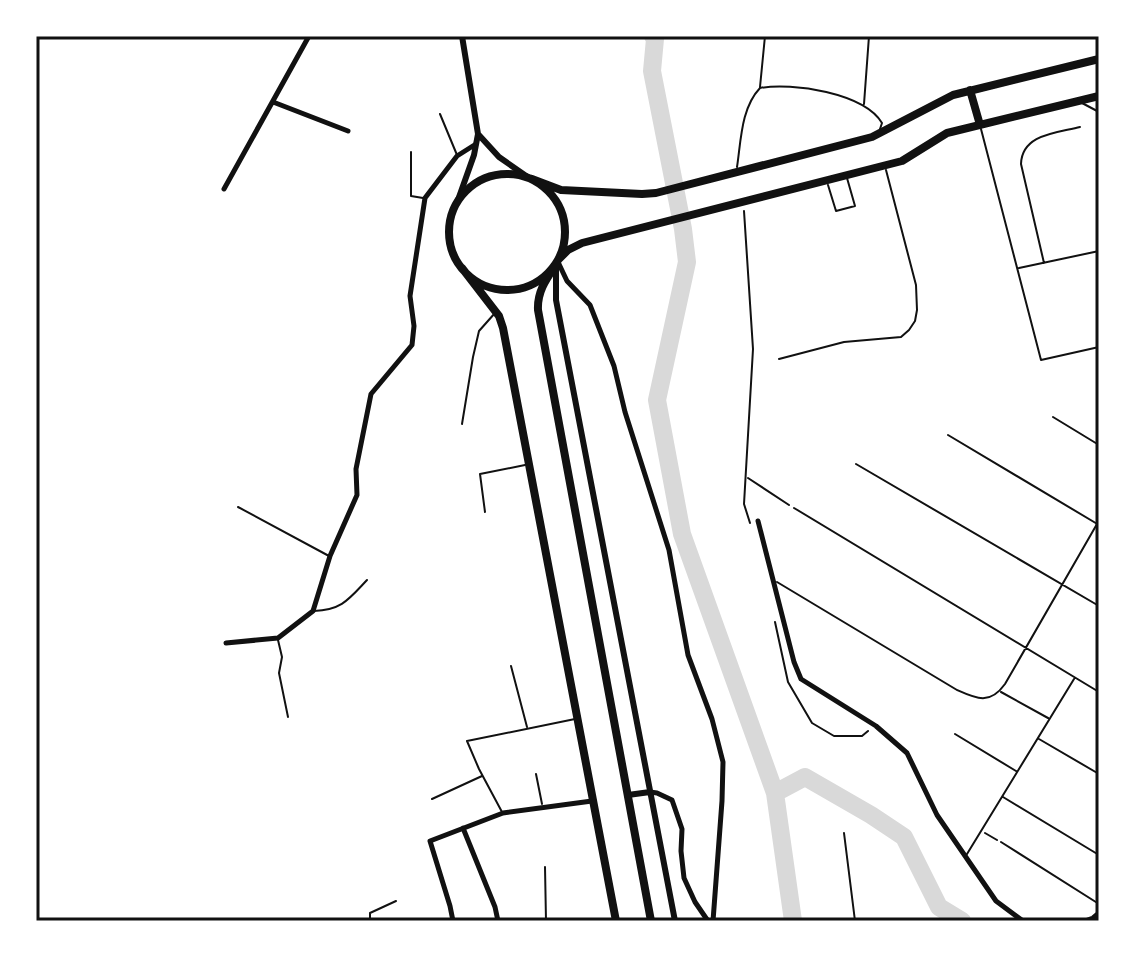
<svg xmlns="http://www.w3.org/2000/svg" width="1135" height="957" font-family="Quicksand,sans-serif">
	<rect width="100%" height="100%" fill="#fff"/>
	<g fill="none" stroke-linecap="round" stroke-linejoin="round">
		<path stroke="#d9d9d9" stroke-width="18" d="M 653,36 L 655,39 L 652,71 L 683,229 L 687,262 L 657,400 L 682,534 L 775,793 L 793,921
			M 775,793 L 805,777 L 871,815 L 904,837 L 939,907 L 962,921"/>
		<path stroke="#111" stroke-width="2" d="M 744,211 L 753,349 L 744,504 L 750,523
			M 748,478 L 789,505
			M 775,622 L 788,682 L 812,723 L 834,736 L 862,736 L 868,731
			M 985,833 L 997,840"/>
		<path stroke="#111" stroke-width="2" d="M 760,87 L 765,36
			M 1082,103 L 1099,112
			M 864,104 L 869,36
			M 440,114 L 457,155
			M 981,129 L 1041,360 L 1099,347
			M 411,152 L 411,196 L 423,198
			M 737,167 C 741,141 741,108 760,88 C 792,82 864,93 882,123 L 880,129
			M 828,185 L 836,211 L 855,206 L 847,178
			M 1044,263 L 1021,164 C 1022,134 1057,133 1080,127
			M 1019,268 L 1099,251
			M 779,359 L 844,342 L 901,337 L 909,330 L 915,321 L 917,310 L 916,285 L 886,170
			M 1053,417 L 1099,445
			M 462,424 L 473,357 L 479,331 L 495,313
			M 948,435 L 1099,525
			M 856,464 L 1099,606
			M 238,507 L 329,556
			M 794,508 L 1099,692
			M 485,512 L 480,474 L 525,465
			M 777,582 L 957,690 C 977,699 990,705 1005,684 L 1097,524
			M 314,611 C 342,610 349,599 367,580
			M 278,640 L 282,657 L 279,673 L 288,717
			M 511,666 L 527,727
			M 1001,692 L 1048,718
			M 955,734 L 1016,771
			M 1039,739 L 1099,774
			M 536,774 L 542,804
			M 1003,797 L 1099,855
			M 432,799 L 482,776
			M 502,812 L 479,769 L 467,741 L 575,719
			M 844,833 L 855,921
			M 1001,842 L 1099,904
			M 967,854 L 1074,679
			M 545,867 L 546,921
			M 370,921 L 370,913 L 396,901
			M 880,921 L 892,921"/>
		<path stroke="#111" stroke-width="5" d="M 273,102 L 348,131
			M 224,189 L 309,36
			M 558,262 L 567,281 L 590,305 L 614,366 L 625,412 L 669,550 L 688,655 L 712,719 L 723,762 L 722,801 L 713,921
			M 758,521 L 794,662 L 801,679 L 876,726 L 907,753 L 937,815 L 996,901 L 1023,921
			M 226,643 L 278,638 L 313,611 L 330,556 L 357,495 L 356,469 L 371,394 L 412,345 L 414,326 L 410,296 L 425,198 L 457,156 L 476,144
			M 650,792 L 657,793 L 672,800 L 682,829 L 681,851 L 684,878 L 695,902 L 708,921
			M 463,828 L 495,907 L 498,921
			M 453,921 L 450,906 L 430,841 L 503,813 L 592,801
			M 1085,921 L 1093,918 L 1099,913"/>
		<path stroke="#111" stroke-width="6" d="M 462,36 L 478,134
			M 458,200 L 474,155 L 478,134 L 499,157 L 529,178
			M 556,268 L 556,300 L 675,921
			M 628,795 L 650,792"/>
		<path stroke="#111" stroke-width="8" d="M 970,90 L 980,125
			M449 232a58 58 0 1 1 116 0a58 58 0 1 1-116 0Z
			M 532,179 L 561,190 L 642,194 L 656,193 L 872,137 L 953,95 L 1099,59
			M 558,260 L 568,250 L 582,243 L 902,161 L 947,133 L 1099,96
			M 557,263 C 547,278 537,291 538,310 L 651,921
			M 462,268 L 499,316 L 503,328 L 616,921"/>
	</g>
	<rect width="1135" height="957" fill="none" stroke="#ffffff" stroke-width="76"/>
	<rect x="38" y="38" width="1059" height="881" fill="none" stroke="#111" stroke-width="3"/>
</svg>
